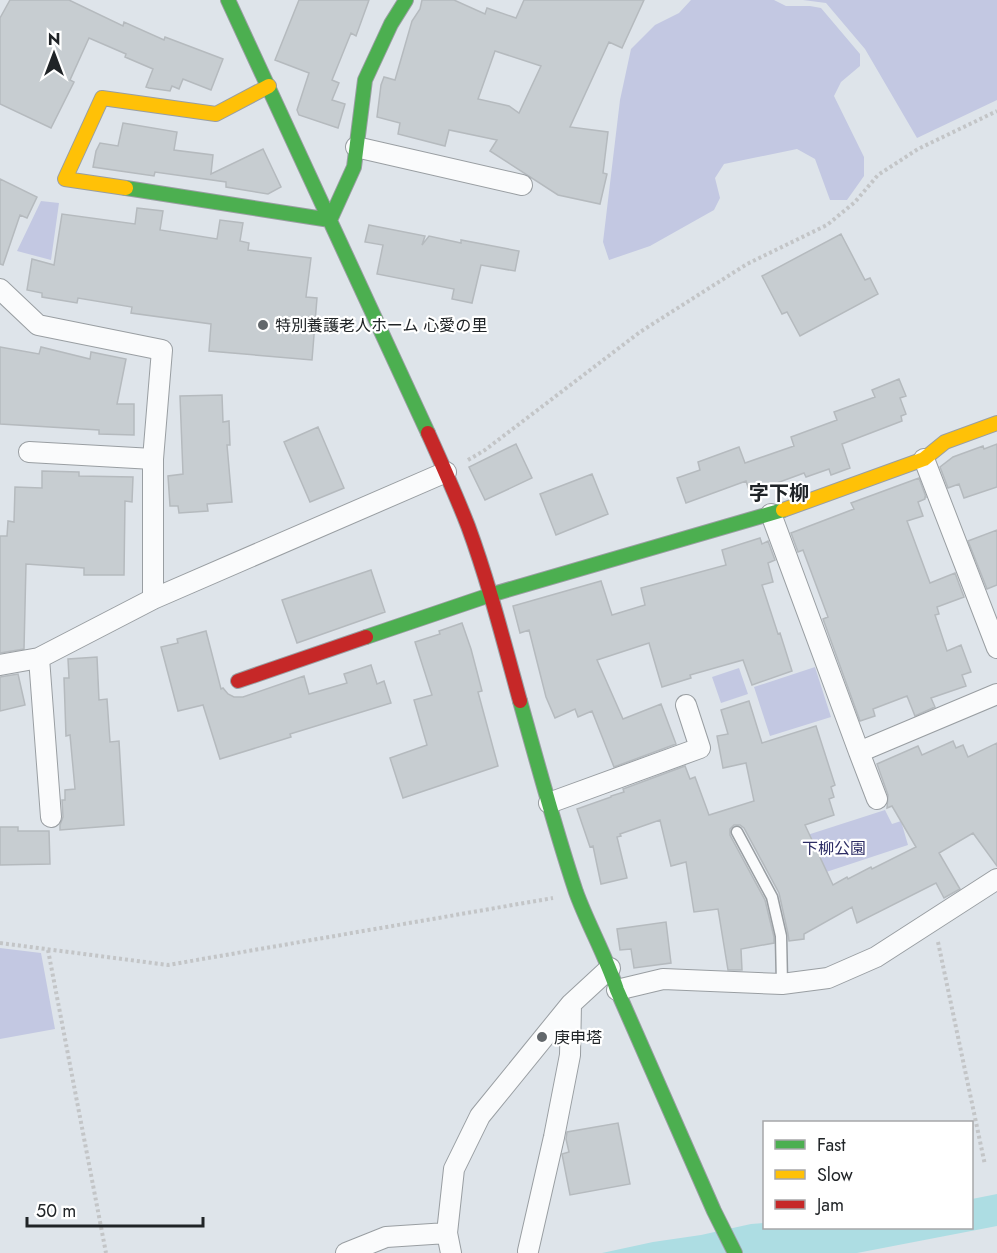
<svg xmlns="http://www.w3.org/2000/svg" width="997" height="1253" font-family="Jost,'Noto Sans JP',sans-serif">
	<rect width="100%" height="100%" fill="#dee4ea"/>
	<path fill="#c3c8e2" d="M 691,0 L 774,0 L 786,6 L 810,6 L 821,8 L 860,54 L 860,66 L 841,82 L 834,96 L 864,157 L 864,176 L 847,200 L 830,200 L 815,159 L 797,149 L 724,164 L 715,178 L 720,198 L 714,210 L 650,246 L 609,260 L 603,242 L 620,100 L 631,49 L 655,25 L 679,13 Z
		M 803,0 L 997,0 L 997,100 L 917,138 L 865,49 L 826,3 Z
		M 41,201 L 59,203 L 51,260 L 17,251 Z
		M 815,667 L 831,717 L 770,736 L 754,687 Z
		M 739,668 L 748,694 L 721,703 L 712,677 Z
		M 885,810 L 892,824 L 901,821 L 908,845 L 817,875 L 798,838 Z
		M 0,948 L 41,953 L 55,1029 L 0,1039 Z"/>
	<path fill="#addde3" d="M 997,1194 L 997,1226 L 857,1253 L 602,1253 L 653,1242 L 701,1235 L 751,1224 L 764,1223 L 764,1228 L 972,1228 L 972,1199 Z"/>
	<path fill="#c7cdd1" stroke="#b5babe" stroke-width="1.5" fill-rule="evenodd" d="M 10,0 L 69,0 L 123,26 L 124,22 L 164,40 L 165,37 L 223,59 L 211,90 L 183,79 L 179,89 L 172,86 L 170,91 L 149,88 L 146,87 L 153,69 L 125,57 L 126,54 L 89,38 L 70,80 L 74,82 L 51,128 L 0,104 L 0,18 Z
		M 299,0 L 369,0 L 356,36 L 351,33 L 332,80 L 339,83 L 332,100 L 345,104 L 338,128 L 299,115 L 297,110 L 309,73 L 275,60 Z
		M 422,0 L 454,0 L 485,14 L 487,8 L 516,18 L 524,0 L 644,0 L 622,48 L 609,42 L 570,127 L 608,132 L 603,173 L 607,174 L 600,204 L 558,195 L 490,151 L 497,140 L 449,130 L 445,146 L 398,134 L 400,123 L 377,117 L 381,85 L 384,77 L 395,80 L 412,21 L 420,9 ZM 495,51 L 541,66 L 519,113 L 509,106 L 478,99 Z
		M 123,123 L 177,132 L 174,150 L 213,155 L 211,174 L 263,149 L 281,187 L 268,194 L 226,187 L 226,182 L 155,172 L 154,176 L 93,167 L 96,151 L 100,143 L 118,146 Z
		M 0,179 L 37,197 L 27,218 L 20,215 L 3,265 L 0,264 Z
		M 137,208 L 163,211 L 160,230 L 217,239 L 220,220 L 243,223 L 240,241 L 249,243 L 248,250 L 311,258 L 306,297 L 317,298 L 312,360 L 209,351 L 211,324 L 131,313 L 132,307 L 78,298 L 77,303 L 42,297 L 42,293 L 27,290 L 32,259 L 54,265 L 62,214 L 135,224 Z
		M 369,225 L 425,236 L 422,245 L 429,236 L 461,243 L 461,240 L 519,251 L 515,271 L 481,265 L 472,303 L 452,299 L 454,289 L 377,274 L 383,245 L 365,242 Z
		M 841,234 L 865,280 L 870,278 L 878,294 L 800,336 L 787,312 L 782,314 L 762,276 Z
		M 0,347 L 39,354 L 41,347 L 90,359 L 91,352 L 126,359 L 117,404 L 134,404 L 134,435 L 99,434 L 99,430 L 0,424 Z
		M 899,379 L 906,396 L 900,398 L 906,414 L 901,416 L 902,421 L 842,444 L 850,468 L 831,475 L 829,469 L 806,477 L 804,473 L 750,493 L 746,481 L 686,503 L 677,478 L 700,470 L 698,462 L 739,447 L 745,463 L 794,446 L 791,437 L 837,420 L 834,412 L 875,397 L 872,390 Z
		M 222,395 L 223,422 L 229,421 L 230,445 L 227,445 L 232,502 L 207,504 L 208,511 L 179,513 L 178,506 L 170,506 L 168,476 L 183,474 L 180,396 Z
		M 318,427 L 344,488 L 310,502 L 284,442 Z
		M 516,444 L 532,478 L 485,500 L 469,467 Z
		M 997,444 L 997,487 L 964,498 L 959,484 L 948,488 L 940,467 L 953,457 L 983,446 L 984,449 Z
		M 42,471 L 79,472 L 79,476 L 133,477 L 132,502 L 125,501 L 124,575 L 84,575 L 84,568 L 26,564 L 24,649 L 0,653 L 0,536 L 7,536 L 8,521 L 14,522 L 15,487 L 42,488 Z
		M 592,474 L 608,514 L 556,535 L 540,494 Z
		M 919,478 L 926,497 L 925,497 L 925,499 L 918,502 L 923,516 L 907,521 L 930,583 L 955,573 L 964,597 L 937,607 L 939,614 L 935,615 L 947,651 L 961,645 L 971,672 L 962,675 L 966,686 L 931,698 L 935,707 L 915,716 L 907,696 L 873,709 L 875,716 L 860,721 L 823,619 L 828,617 L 803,550 L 798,552 L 791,533 L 854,509 L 851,503 Z
		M 997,530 L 997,585 L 987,589 L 968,541 Z
		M 760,538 L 762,544 L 768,541 L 775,560 L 768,563 L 773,582 L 762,585 L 778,634 L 780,633 L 792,671 L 752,685 L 743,660 L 690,675 L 691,678 L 662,687 L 649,643 L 597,660 L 623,719 L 661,704 L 676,744 L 614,767 L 592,711 L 578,717 L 575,709 L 555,718 L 546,697 L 529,630 L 520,633 L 513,606 L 601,581 L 612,615 L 645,605 L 641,588 L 726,565 L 722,550 Z
		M 371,570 L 385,612 L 297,643 L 282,600 Z
		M 462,623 L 471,649 L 482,691 L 478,692 L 498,766 L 403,798 L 390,758 L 427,745 L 414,700 L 432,695 L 415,642 L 440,634 L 439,631 Z
		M 206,631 L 221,689 L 223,688 L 228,694 L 234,697 L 243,697 L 304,676 L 309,694 L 347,683 L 344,674 L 371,665 L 377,684 L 384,681 L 391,703 L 290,734 L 291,737 L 220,759 L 203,705 L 178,711 L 161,647 L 178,643 L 177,639 Z
		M 97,657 L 99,700 L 107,699 L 110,742 L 119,741 L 124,825 L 60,830 L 60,825 L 63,817 L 62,800 L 65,800 L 65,790 L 75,789 L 70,735 L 66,736 L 64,678 L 69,678 L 68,659 Z
		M 18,674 L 25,705 L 0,711 L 0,677 Z
		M 749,701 L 762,743 L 816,726 L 835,785 L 831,787 L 834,797 L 829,799 L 834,815 L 805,825 L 833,885 L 847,877 L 848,879 L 871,867 L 872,869 L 916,847 L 892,806 L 887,808 L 888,795 L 877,764 L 918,746 L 922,755 L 953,741 L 956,748 L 963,745 L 968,757 L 997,743 L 997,866 L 973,833 L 939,853 L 960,889 L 951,894 L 944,898 L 936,883 L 857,923 L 852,907 L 804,934 L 804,939 L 789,941 L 788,934 L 779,893 L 744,828 L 740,825 L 734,825 L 730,829 L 730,835 L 765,900 L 774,937 L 774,943 L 741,949 L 742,970 L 728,970 L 718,909 L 694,912 L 686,862 L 671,866 L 660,820 L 620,834 L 621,836 L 617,837 L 627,878 L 601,884 L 593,846 L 590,847 L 577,809 L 611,797 L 611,796 L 624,792 L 623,789 L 685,766 L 690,779 L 695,777 L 709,815 L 754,801 L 746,763 L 723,768 L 717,736 L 728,734 L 721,710 Z
		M 0,827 L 18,827 L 18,831 L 49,831 L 50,864 L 0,865 Z
		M 666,922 L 671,963 L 634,968 L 631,949 L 620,950 L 617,929 Z
		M 618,1123 L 630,1184 L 570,1195 L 562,1154 L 569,1152 L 566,1139 L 567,1132 Z"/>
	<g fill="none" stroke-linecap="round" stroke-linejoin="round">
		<defs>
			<path id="lane" d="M 737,832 L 772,897 L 781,936 L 782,984"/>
			<path id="street" d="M 356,147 L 522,185
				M 0,289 L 38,325 L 162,350 L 153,459 L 153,599
				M 29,452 L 153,459
				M 924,459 L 997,648
				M 771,514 L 859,752
				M 39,658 L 51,817
				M 0,665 L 39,658 L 153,599 L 446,472
				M 877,799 L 859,752 L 997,694
				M 549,803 L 700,748 L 686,705
				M 617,990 L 663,979 L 782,984 L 828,978 L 876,957 L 997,879
				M 528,1251 L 554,1137 L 570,1055 L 571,1004
				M 346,1253 L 386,1237 L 447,1233
				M 451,1253 L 447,1233 L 454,1169 L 480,1116 L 571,1004 L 610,968"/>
			<path id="fast" d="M 228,0 L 428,433
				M 126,188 L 330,220
				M 330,220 L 354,167 L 365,80 L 391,24 L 406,0
				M 366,637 L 490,595 L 783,510
				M 520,701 C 538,765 555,829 576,892 C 588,925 606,956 617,990 L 714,1211 L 735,1253"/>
			<path id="slow" d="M 126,188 L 65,179 L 102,98 L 216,114 L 269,86
				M 783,510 L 924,459 L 945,442 L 997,423"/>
			<path id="jam" d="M 428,433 C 442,464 456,495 468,526 C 489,583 504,643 520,701
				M 238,681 L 366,637"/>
		</defs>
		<use href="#lane" stroke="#999ea2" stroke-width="13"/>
		<use href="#street" stroke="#999ea2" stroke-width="22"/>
		<use href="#fast" stroke="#999ea2" stroke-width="16"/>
		<use href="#slow" stroke="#999ea2" stroke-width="16"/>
		<use href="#jam" stroke="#999ea2" stroke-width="16"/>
		<path stroke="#c3c5c7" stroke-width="4" stroke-dasharray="3 3" stroke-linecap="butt" d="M 468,460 L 485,450 L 640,332 L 747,264 L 827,225 L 855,202 L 878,175 L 918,149 L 997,111
			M 938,942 L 985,1165
			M 0,943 L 168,965 L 553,898
			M 48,950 L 106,1253"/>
		<use href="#lane" stroke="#fafbfc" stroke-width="10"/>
		<use href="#street" stroke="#fafbfc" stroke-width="20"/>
		<use href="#fast" stroke="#4caf50" stroke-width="14"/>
		<use href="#slow" stroke="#ffc107" stroke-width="14"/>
		<use href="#jam" stroke="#c62828" stroke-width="14"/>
	</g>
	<g fill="#62676b" stroke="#fff" stroke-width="2">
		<circle cx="263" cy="325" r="6"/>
		<circle cx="542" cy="1037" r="6"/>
	</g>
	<g text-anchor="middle" stroke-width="4.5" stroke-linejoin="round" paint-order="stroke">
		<g font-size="16" fill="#202427" stroke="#fff" text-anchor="start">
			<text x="275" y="331">特別養護老人ホーム 心愛の里</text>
			<text x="554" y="1043">庚申塔</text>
		</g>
		<g font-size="16" fill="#2d2d65" stroke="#fff">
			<text x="834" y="854">下柳公園</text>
		</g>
		<g font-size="20" font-weight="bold" fill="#202427" stroke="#fff">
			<text x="779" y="500">字下柳</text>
		</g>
	</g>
	<rect x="763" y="1121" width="210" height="108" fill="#ffffff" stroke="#a6a7a9" stroke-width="1.5"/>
	<rect x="775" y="1140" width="30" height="9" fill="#4caf50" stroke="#a6a7a9" stroke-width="1.5"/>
	<text x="817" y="1151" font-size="18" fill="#202427">Fast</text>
	<rect x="775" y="1170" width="30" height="9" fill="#ffc107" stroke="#a6a7a9" stroke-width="1.5"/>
	<text x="817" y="1181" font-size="18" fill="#202427">Slow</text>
	<rect x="775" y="1200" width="30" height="9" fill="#c62828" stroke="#a6a7a9" stroke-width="1.5"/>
	<text x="817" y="1211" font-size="18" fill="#202427">Jam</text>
	<g transform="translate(54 54)" stroke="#ffffff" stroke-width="4.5" paint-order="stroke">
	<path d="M0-4.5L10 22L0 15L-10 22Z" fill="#202427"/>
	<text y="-9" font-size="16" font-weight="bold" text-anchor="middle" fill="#202427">N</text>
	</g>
	<path d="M27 1217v9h176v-9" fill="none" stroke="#202427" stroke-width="3"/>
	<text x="36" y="1217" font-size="18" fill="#202427" stroke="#ffffff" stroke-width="4.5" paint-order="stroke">50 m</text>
</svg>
